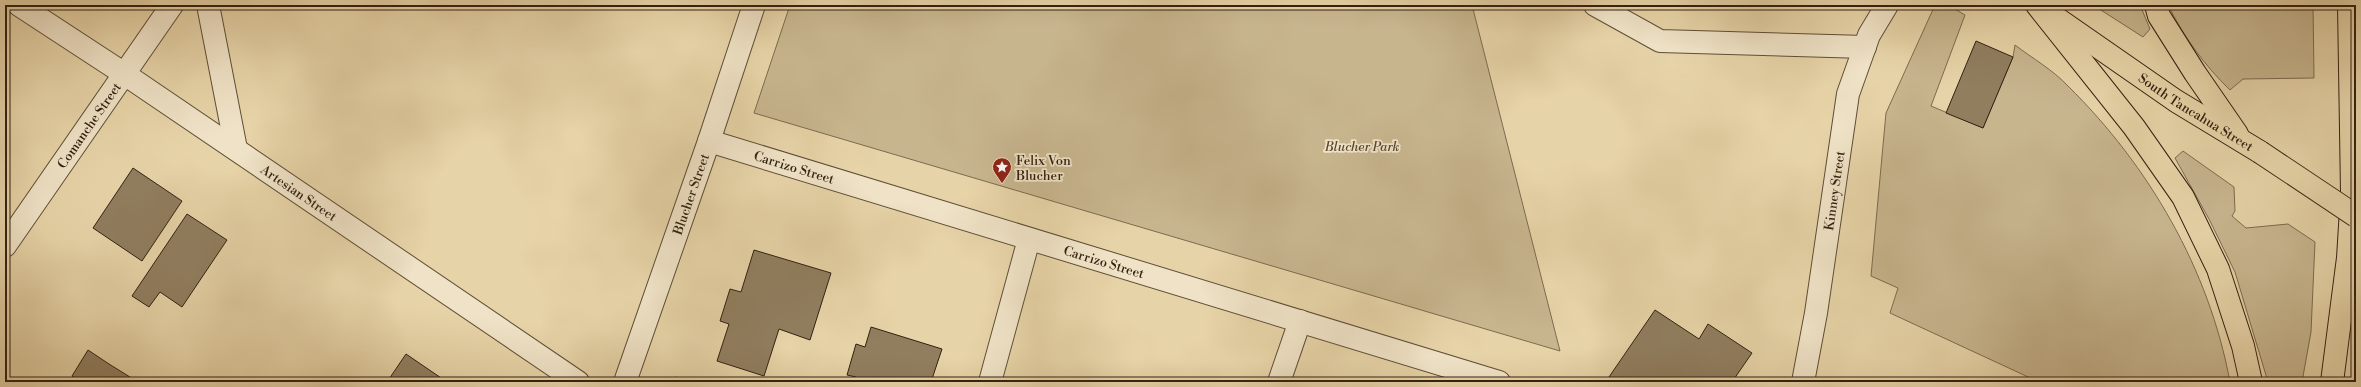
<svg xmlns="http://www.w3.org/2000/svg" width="2361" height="387" font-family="'Libre Bodoni',serif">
	<rect width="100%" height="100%" fill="#e6d3a7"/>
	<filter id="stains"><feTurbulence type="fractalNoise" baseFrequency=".005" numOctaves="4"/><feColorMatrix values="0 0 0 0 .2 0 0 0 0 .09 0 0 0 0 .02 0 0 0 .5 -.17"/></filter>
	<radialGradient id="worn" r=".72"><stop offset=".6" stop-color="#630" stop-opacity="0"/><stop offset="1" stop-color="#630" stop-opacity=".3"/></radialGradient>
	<path fill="#c7b58e" stroke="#7c6b50" d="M 790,5 L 1472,5 L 1560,351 L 754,113 Z
		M 1935,5 L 1948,5 L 1965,15 L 1931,106 L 1983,128 L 2013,57 L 2015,45 C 2032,58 2053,70 2068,86 C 2149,166 2209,269 2230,382 L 2039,382 L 1890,313 L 1898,288 L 1871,276 L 1886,113 Z
		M 2093,5 L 2140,5 L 2150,29 L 2143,37 Z
		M 2168,5 L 2313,5 L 2314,78 L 2243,79 L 2230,90 C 2204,65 2184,37 2168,5 Z
		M 2183,151 L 2234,187 L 2235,211 L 2232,216 L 2246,228 L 2288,224 L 2315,242 L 2311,332 L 2302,382 L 2268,382 L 2235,272 L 2209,219 L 2175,158 Z"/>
	<path fill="#907e5f" stroke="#322111" d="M 1976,41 L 2013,57 L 1983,128 L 1946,113 Z
		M 133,168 L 182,201 L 142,261 L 93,228 Z
		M 187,214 L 227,240 L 182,307 L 160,292 L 149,307 L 132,296 Z
		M 754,250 L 831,273 L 810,340 L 779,329 L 764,376 L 717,361 L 729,324 L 720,321 L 730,289 L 741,292 Z
		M 1655,310 L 1699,339 L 1708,324 L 1752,353 L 1732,382 L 1617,382 L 1609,377 Z
		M 871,327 L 942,349 L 931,382 L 855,382 L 856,377 L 847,375 L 856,344 L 865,347 Z
		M 88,350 L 109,364 L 138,382 L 81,382 L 72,376 Z
		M 406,354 L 447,382 L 387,382 Z
		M 676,377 L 691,382 L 674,382 Z"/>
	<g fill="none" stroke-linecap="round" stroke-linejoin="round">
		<defs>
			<g id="minor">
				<path id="s1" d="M 19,5 L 123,73 L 578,382"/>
				<path d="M 208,5 L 236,149"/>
				<path d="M 1595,5 L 1660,41 L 1865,47"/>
				<path id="s2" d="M 709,141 L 1499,382"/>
				<path id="s3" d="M 5,246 L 172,5"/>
				<path id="s4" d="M 625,382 L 709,141 L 754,5"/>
				<path d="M 990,382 L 1029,239"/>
				<path d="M 1279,382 L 1300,321"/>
				<path id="s5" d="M 1803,382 L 1816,313 L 1848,94 L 1869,35 L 1887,5"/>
			</g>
			<g id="major">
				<path d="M 2037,5 L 2134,127 L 2183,197 L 2218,269 L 2243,346 L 2251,382"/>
				<path d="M 2156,5 L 2159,16 L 2195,73 L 2237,134"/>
				<path id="s6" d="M 2055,17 L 2176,101 L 2260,152"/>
				<path d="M 2332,382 L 2348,258 L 2352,193 L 2349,5"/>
			</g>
		</defs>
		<use href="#minor" stroke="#5f4e36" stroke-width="24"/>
		<use href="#major" stroke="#322111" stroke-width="24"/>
		<use href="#minor" stroke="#efe2c6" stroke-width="22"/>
		<use href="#major" stroke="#e6d3a7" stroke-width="22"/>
		<defs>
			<path id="major-bridge" d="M 2260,152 L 2356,216"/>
		</defs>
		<use href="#major-bridge" stroke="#322111" stroke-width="24" stroke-linecap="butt"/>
		<use href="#major-bridge" stroke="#e6d3a7" stroke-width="22"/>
	</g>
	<defs>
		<symbol id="sight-pin" viewBox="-11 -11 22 30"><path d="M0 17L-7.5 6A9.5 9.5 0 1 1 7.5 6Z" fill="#8f2418" stroke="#efe2c6"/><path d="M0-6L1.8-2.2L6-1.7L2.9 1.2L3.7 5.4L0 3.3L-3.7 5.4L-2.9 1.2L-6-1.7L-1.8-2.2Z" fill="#fff"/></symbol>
	</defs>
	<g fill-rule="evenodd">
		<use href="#sight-pin" x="991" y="156" width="22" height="30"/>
	</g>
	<g text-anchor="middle" stroke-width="3.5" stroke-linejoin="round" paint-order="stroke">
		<g font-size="13" fill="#322111" stroke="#efe2c6">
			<text dy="5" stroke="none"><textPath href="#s6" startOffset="170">South Tancahua Street</textPath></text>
			<text dy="5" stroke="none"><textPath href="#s3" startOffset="147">Comanche Street</textPath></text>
			<text dy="5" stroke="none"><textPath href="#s2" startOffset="89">Carrizo Street</textPath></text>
			<text dy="5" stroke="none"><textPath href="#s5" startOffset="194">Kinney Street</textPath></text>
			<text dy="5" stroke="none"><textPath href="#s1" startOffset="337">Artesian Street</textPath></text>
			<text dy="5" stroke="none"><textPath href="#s4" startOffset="199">Blucher Street</textPath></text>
			<text dy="5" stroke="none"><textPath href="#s2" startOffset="413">Carrizo Street</textPath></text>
		</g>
		<g font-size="13" font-style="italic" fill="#574630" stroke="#efe2c6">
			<text x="1362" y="151">Blucher Park</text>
		</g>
		<g font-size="13" fill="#322111" stroke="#efe2c6" text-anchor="start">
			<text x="1016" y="165">Felix Von<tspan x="1016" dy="15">Blucher</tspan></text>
		</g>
	</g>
	<rect width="2361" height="387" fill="none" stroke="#e6d3a7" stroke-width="20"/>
	<rect x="6" y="6" width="2349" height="375" fill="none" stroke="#322111" stroke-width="2"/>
	<rect x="10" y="10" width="2341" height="367" fill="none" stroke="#322111"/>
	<rect width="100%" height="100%" filter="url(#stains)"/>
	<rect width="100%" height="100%" fill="url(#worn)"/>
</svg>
